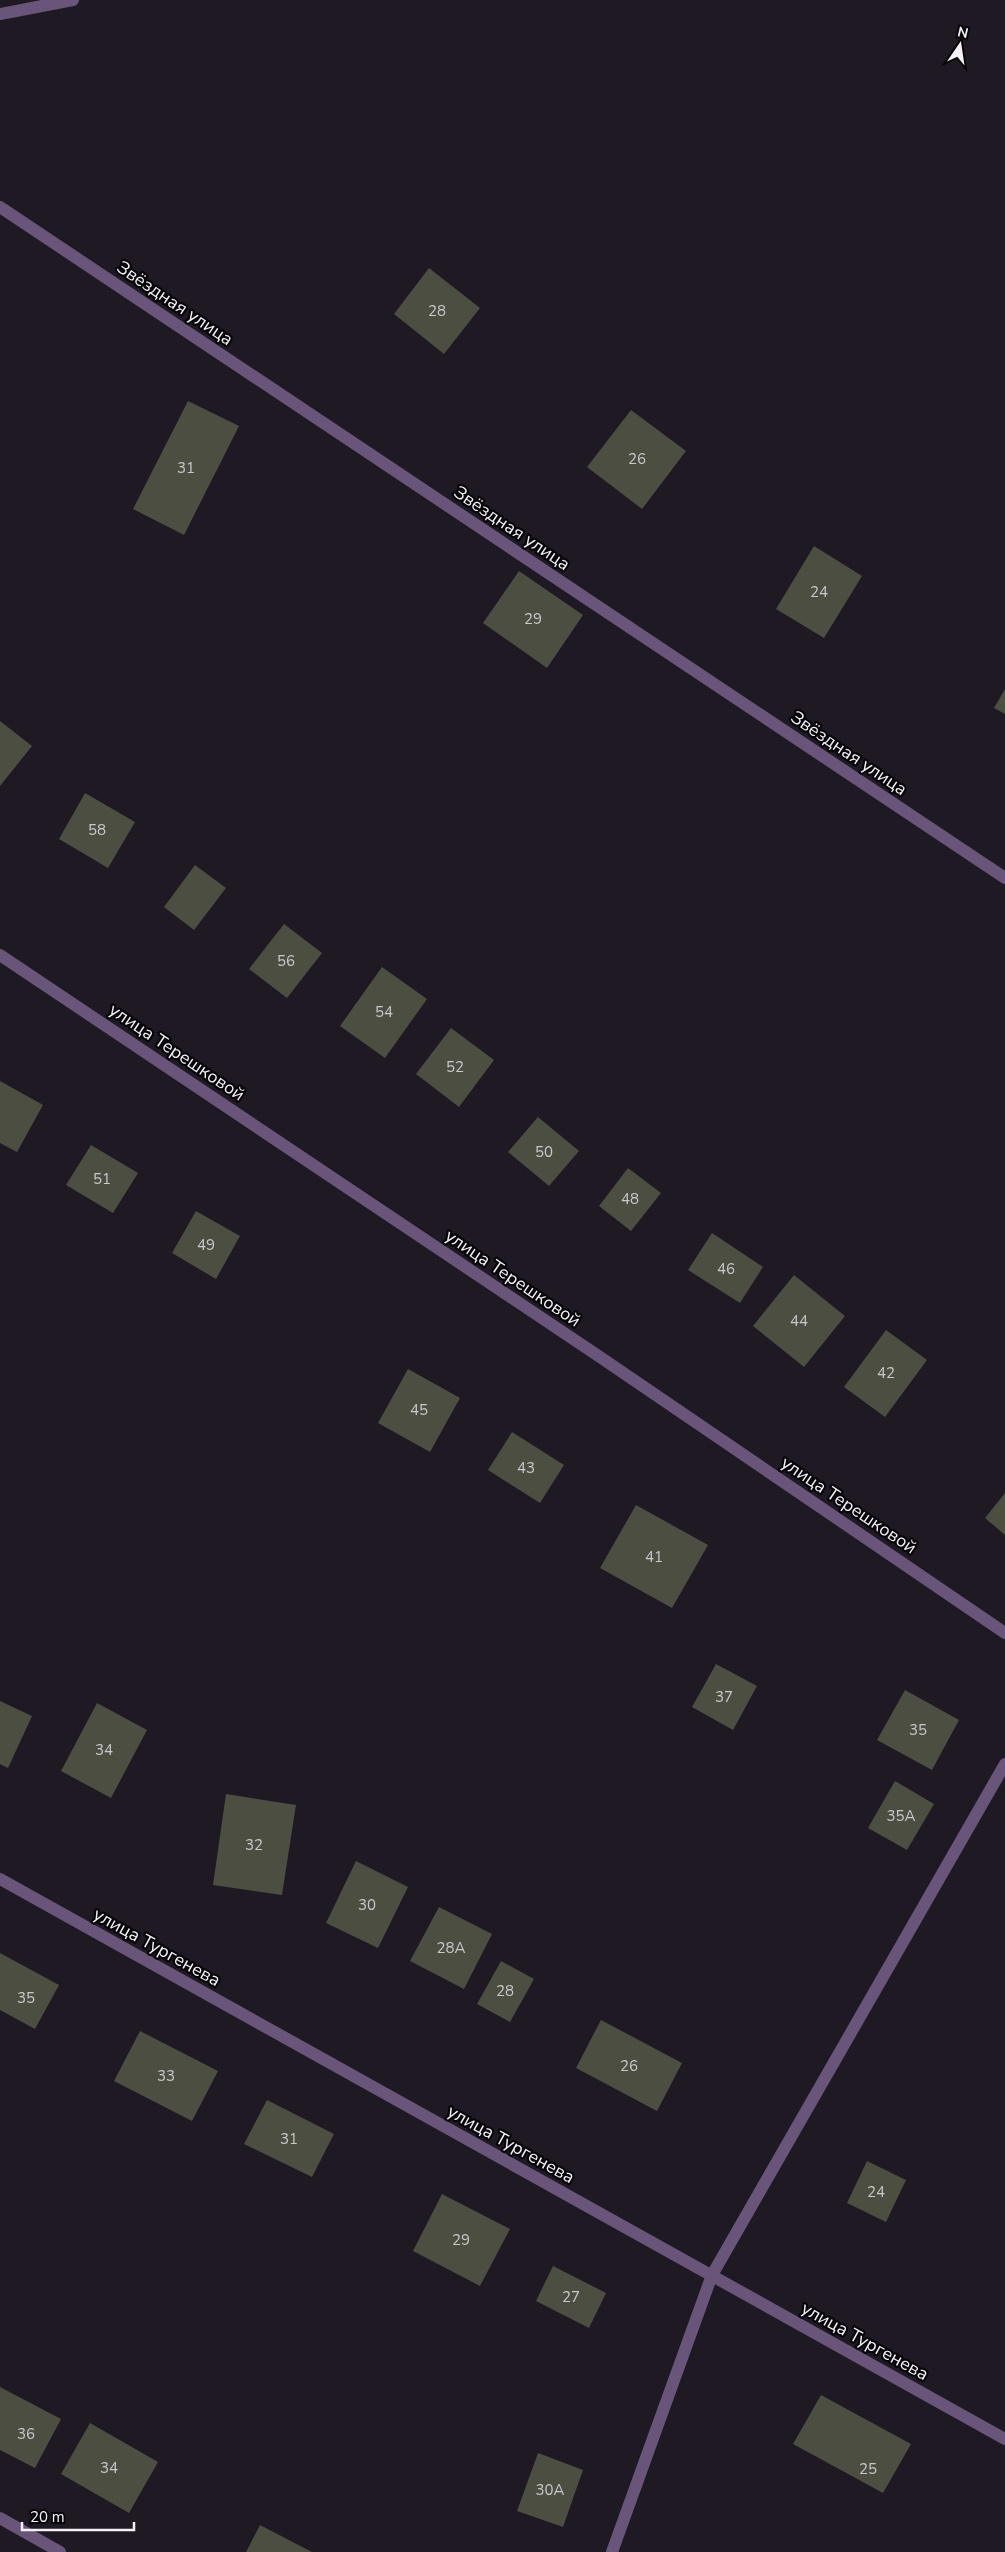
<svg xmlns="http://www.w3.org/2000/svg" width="1005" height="2552" font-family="'Nunito Sans',sans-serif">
	<rect width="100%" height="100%" fill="#1f1924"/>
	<path fill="#4b4e41" d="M 429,268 L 480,308 L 444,354 L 394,314 Z
		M 188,401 L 239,426 L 184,535 L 133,509 Z
		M 631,410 L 686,451 L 642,509 L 587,467 Z
		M 814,546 L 862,576 L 824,638 L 776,609 Z
		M 519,571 L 583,615 L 547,668 L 483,623 Z
		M 1005,689 L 1005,714 L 994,708 Z
		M 0,721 L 32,746 L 0,786 Z
		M 85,793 L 135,822 L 108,868 L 59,839 Z
		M 195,865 L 226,888 L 194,930 L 164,907 Z
		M 284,924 L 322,953 L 287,998 L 249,969 Z
		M 382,967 L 427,999 L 385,1058 L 340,1026 Z
		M 451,1028 L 494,1060 L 459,1107 L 416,1074 Z
		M 0,1081 L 43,1105 L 17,1152 L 0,1143 Z
		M 538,1117 L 579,1151 L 549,1186 L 508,1152 Z
		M 91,1145 L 138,1173 L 113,1213 L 66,1185 Z
		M 628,1168 L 661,1193 L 631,1231 L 599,1206 Z
		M 196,1211 L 240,1236 L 216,1279 L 172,1253 Z
		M 712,1233 L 763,1267 L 740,1303 L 688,1270 Z
		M 794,1275 L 845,1316 L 804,1367 L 753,1326 Z
		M 886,1330 L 927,1360 L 885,1417 L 844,1387 Z
		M 408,1369 L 460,1398 L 430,1452 L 378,1423 Z
		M 512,1432 L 564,1465 L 540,1503 L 488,1470 Z
		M 1005,1493 L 1005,1535 L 985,1518 Z
		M 636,1505 L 708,1545 L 672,1608 L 600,1568 Z
		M 716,1664 L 757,1686 L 733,1730 L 692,1707 Z
		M 905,1690 L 959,1720 L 932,1770 L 877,1740 Z
		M 0,1701 L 32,1716 L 8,1768 L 0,1764 Z
		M 97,1703 L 147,1730 L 111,1798 L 61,1771 Z
		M 895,1781 L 934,1804 L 907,1850 L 868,1828 Z
		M 226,1794 L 296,1805 L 282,1895 L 213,1885 Z
		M 356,1861 L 408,1887 L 378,1948 L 326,1923 Z
		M 439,1907 L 492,1934 L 464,1989 L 410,1961 Z
		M 0,1953 L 59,1985 L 35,2029 L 0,2010 Z
		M 501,1961 L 534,1979 L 510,2022 L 477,2004 Z
		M 601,2020 L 682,2063 L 657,2111 L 576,2068 Z
		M 140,2031 L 218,2071 L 192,2121 L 114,2081 Z
		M 267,2100 L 334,2134 L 312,2177 L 244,2144 Z
		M 867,2161 L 906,2180 L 886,2222 L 847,2203 Z
		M 442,2194 L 510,2229 L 480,2286 L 413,2251 Z
		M 553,2266 L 606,2293 L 589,2328 L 536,2301 Z
		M 0,2387 L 61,2419 L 35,2468 L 0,2450 Z
		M 821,2395 L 911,2444 L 883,2493 L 793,2444 Z
		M 90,2423 L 158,2462 L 129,2513 L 61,2474 Z
		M 538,2453 L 583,2470 L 563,2527 L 517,2511 Z
		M 260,2525 L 312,2552 L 246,2552 Z"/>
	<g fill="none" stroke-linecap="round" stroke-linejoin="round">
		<path stroke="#69557a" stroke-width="12" d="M 0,14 L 73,0
			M 0,207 L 1005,878
			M 0,955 L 600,1357 L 1005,1633
			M 0,1879 L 1005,2439
			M 0,2518 L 60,2552
			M 612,2552 L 712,2275 L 1005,1764"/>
	</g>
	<g text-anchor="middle" stroke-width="4.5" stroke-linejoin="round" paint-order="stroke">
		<g font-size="15" fill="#cac8cb">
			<text x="437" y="316">28</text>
			<text x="637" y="464">26</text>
			<text x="186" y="473">31</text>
			<text x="819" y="597">24</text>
			<text x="533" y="624">29</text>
			<text x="97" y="835">58</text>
			<text x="286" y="966">56</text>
			<text x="384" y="1017">54</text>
			<text x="455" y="1072">52</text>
			<text x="544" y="1157">50</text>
			<text x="102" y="1184">51</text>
			<text x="630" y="1204">48</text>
			<text x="206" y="1250">49</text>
			<text x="726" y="1274">46</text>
			<text x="799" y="1326">44</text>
			<text x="886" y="1378">42</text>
			<text x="419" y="1415">45</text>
			<text x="526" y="1473">43</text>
			<text x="654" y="1562">41</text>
			<text x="724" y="1702">37</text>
			<text x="918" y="1735">35</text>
			<text x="104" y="1755">34</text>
			<text x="901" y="1821">35А</text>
			<text x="254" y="1850">32</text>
			<text x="367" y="1910">30</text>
			<text x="451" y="1953">28А</text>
			<text x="505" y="1996">28</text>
			<text x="26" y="2003">35</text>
			<text x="629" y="2071">26</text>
			<text x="166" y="2081">33</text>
			<text x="289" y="2144">31</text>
			<text x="876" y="2197">24</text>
			<text x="461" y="2245">29</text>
			<text x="571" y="2302">27</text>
			<text x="26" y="2439">36</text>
			<text x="109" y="2473">34</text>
			<text x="868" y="2474">25</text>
			<text x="550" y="2495">30А</text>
		</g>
		<g font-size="18" fill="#f5f1f9" stroke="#080609">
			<text transform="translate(175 303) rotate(34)" y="6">Звёздная улица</text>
			<text transform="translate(512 528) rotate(34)" y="6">Звёздная улица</text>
			<text transform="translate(849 753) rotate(34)" y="6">Звёздная улица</text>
			<text transform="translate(177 1052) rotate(34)" y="6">улица Терешковой</text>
			<text transform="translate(513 1278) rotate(34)" y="6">улица Терешковой</text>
			<text transform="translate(849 1505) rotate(34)" y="6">улица Терешковой</text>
			<text transform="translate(157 1947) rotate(29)" y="6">улица Тургенева</text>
			<text transform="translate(511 2144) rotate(29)" y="6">улица Тургенева</text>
			<text transform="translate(865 2341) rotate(29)" y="6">улица Тургенева</text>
		</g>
	</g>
	<g transform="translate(960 45) rotate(13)" stroke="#080609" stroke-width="4" paint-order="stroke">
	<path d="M0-4L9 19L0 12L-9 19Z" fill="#f5f1f9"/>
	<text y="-8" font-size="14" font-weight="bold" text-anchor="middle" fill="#f5f1f9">N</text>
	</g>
	<path d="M22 2522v8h112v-8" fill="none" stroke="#f5f1f9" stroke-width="2.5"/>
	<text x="30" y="2522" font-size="15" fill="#f5f1f9" stroke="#080609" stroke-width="4" paint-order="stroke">20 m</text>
</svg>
